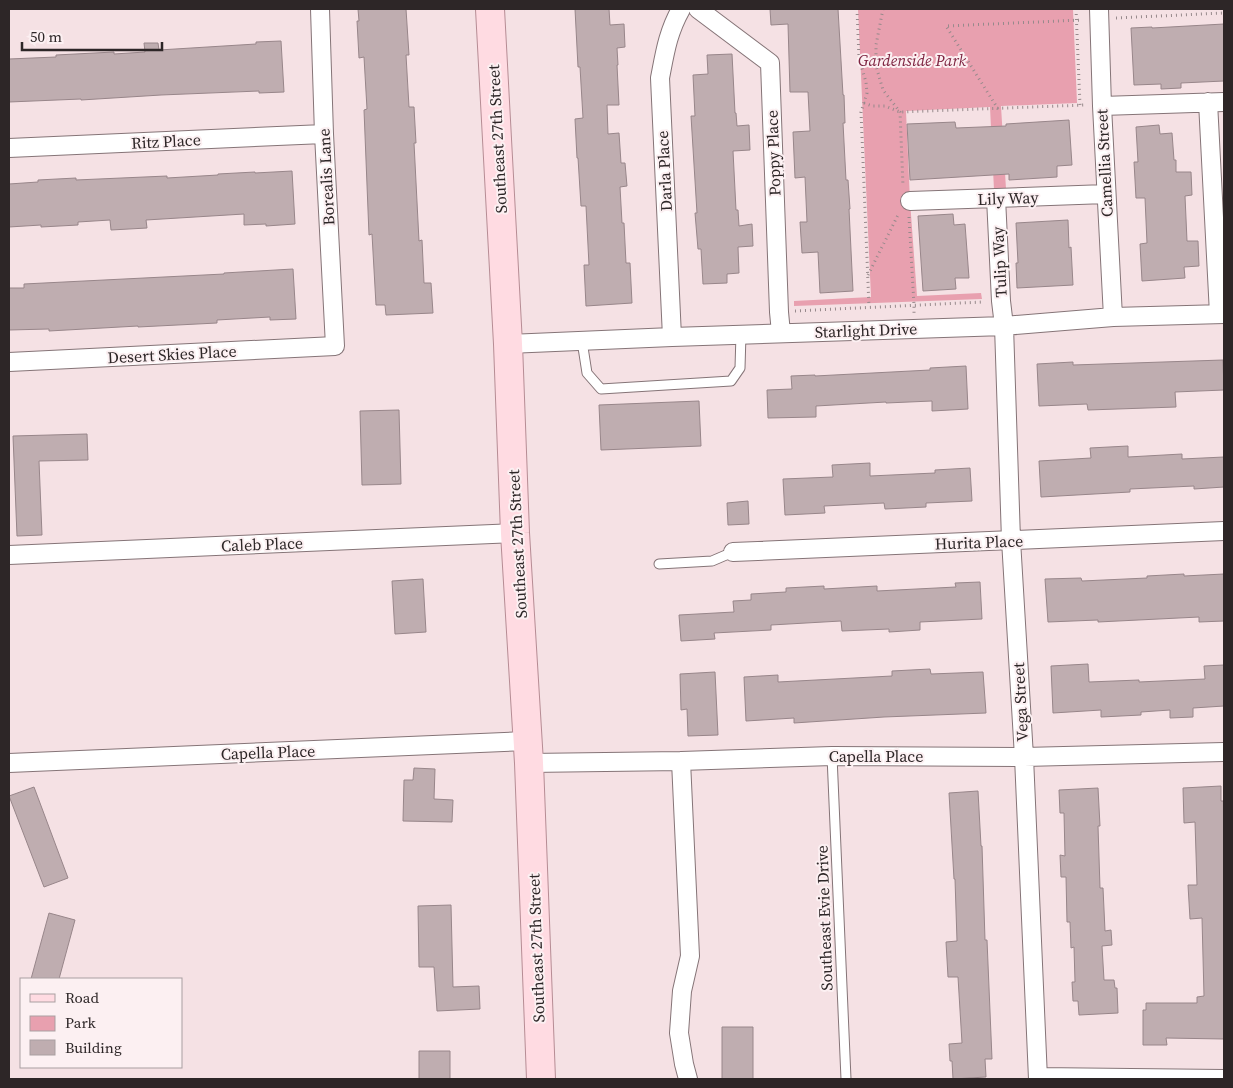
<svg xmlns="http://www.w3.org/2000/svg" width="1233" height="1088" font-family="'Source Serif 4',serif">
	<rect width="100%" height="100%" fill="#f5e1e4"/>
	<path fill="#e8a0af" d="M 858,9 L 1073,9 L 1077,103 L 1001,106 L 1006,189 L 994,190 L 990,107 L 906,111 L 910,201 L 917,296 L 981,293 L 982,299 L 794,306 L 794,301 L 871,297 Z"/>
	<path fill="#bfadb0" stroke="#98868a" d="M 358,9 L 406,9 L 409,55 L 406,55 L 409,107 L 414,107 L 416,143 L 414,143 L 419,241 L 422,240 L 424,283 L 431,283 L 433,313 L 386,315 L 385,305 L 376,305 L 372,234 L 369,235 L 364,110 L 367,109 L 364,57 L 359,58 L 357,21 L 359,21 Z
		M 575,9 L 609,9 L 610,25 L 624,24 L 625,47 L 617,48 L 618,65 L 617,65 L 619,105 L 607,105 L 608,134 L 619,133 L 621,163 L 625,163 L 627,186 L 620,187 L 622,223 L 624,223 L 626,263 L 630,263 L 632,303 L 586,306 L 584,265 L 589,265 L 586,206 L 581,206 L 578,158 L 577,158 L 575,119 L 583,118 L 580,67 L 578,67 Z
		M 770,9 L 838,9 L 843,95 L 844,95 L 845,123 L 843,123 L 846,180 L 848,180 L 850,209 L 849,209 L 853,291 L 820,293 L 818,252 L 802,253 L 800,222 L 807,222 L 805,177 L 795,178 L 793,132 L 810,131 L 808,92 L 790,92 L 788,24 L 771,25 Z
		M 1224,24 L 1224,81 L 1181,83 L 1181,88 L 1161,89 L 1161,84 L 1134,85 L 1131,28 L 1152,27 L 1152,28 Z
		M 281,41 L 284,92 L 259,93 L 259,91 L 161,95 L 81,100 L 81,99 L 9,102 L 9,59 L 56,57 L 56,55 L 114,52 L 114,54 L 145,52 L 144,43 L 158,43 L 159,50 L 256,44 L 256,42 Z
		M 732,54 L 735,113 L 736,113 L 737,126 L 749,125 L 750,150 L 733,151 L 736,210 L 738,210 L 739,226 L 752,224 L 753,246 L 738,247 L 739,273 L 727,274 L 727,283 L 703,284 L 701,249 L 698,249 L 695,213 L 697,213 L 691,116 L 695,116 L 693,75 L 708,74 L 707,55 Z
		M 1069,120 L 1072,165 L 1057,166 L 1057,177 L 1009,180 L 1009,174 L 910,180 L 907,124 L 955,122 L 956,128 L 1006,126 L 1006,124 Z
		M 1159,125 L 1160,134 L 1172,133 L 1174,160 L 1176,160 L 1176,172 L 1191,172 L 1192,195 L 1185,196 L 1187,241 L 1198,241 L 1199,266 L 1184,267 L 1185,278 L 1142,281 L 1140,244 L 1147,243 L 1145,198 L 1136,198 L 1134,162 L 1138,162 L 1136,127 Z
		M 292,171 L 295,224 L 266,226 L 266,224 L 244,225 L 244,214 L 146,220 L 147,228 L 111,230 L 110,220 L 78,222 L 78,225 L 41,227 L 41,225 L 9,227 L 9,184 L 38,182 L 38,180 L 76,178 L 76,180 L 167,176 L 167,178 L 218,175 L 218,174 L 255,172 L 255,173 Z
		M 953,214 L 954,225 L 965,224 L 969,278 L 955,278 L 956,289 L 923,291 L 918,216 Z
		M 1068,220 L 1069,248 L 1071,247 L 1073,285 L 1017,288 L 1016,263 L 1018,263 L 1016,223 Z
		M 293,269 L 296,319 L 270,320 L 270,317 L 217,320 L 217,323 L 138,327 L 138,326 L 49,331 L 49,329 L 9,330 L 9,288 L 24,288 L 24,284 L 224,274 L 224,273 Z
		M 1223,360 L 1224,390 L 1175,392 L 1176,407 L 1088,410 L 1087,404 L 1039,406 L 1037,364 L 1073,362 L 1073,365 Z
		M 966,366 L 968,409 L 932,411 L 932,401 L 886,403 L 886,402 L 816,406 L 816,417 L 768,418 L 767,390 L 792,389 L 791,376 L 815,375 L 815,376 L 930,370 L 930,368 Z
		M 699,401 L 701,446 L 601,450 L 599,405 Z
		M 399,410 L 401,484 L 362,485 L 360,411 Z
		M 87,434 L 88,460 L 39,461 L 42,535 L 17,536 L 13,436 Z
		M 1128,446 L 1128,457 L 1182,454 L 1182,459 L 1224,457 L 1224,487 L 1194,489 L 1194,486 L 1130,489 L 1130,492 L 1041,497 L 1039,461 L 1091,458 L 1090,448 Z
		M 870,463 L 870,476 L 935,473 L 935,470 L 970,468 L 972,501 L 926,503 L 926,507 L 885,509 L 884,503 L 824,506 L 825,513 L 785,515 L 783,479 L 833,477 L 832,465 Z
		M 748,501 L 749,524 L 728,525 L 727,503 Z
		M 1184,574 L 1184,576 L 1224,574 L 1224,621 L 1199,622 L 1199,617 L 1098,622 L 1098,620 L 1048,622 L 1045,579 L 1081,578 L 1082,581 L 1147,578 L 1147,576 Z
		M 423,579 L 426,632 L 395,634 L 392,581 Z
		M 980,582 L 982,619 L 920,622 L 920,630 L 889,632 L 889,629 L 842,631 L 841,621 L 771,625 L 771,630 L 714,633 L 715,639 L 681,641 L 679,615 L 734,612 L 733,601 L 751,600 L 751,594 L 786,592 L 786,588 L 824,586 L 824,589 L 877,586 L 877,591 L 956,587 L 955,583 Z
		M 1088,664 L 1089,682 L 1139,680 L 1139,682 L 1205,679 L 1204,666 L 1224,665 L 1224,706 L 1193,708 L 1193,717 L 1170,718 L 1170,710 L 1141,712 L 1141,715 L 1101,717 L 1101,710 L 1053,713 L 1051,666 Z
		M 930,669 L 931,674 L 983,672 L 986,713 L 884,717 L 794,723 L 794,718 L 746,721 L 744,677 L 778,675 L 778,682 L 892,676 L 892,671 Z
		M 715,672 L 718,735 L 688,736 L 687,709 L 681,710 L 680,674 Z
		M 414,768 L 435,769 L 434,799 L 453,800 L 452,822 L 403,821 L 404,780 L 413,780 Z
		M 1221,786 L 1221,801 L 1224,801 L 1224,1039 L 1166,1038 L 1167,1045 L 1143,1045 L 1143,1010 L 1146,1010 L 1146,1003 L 1197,1003 L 1197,997 L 1204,996 L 1202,918 L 1190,919 L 1188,885 L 1197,885 L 1195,822 L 1184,823 L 1183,788 Z
		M 34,787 L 68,878 L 44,887 L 9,796 Z
		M 1098,788 L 1100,826 L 1098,826 L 1100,888 L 1103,888 L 1105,931 L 1111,930 L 1112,945 L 1102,946 L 1104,980 L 1114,980 L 1115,988 L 1117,988 L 1118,1013 L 1079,1015 L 1078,1001 L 1073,1001 L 1072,982 L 1075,982 L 1074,947 L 1071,948 L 1070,922 L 1067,922 L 1066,877 L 1061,877 L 1060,855 L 1065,856 L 1064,813 L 1060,813 L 1059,790 Z
		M 978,791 L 981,846 L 982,846 L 985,940 L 987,940 L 992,1059 L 985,1059 L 986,1077 L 953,1079 L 952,1061 L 950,1061 L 949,1044 L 962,1043 L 958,977 L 948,977 L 946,942 L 957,941 L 955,879 L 954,879 L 949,793 Z
		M 451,905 L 453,987 L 479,986 L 480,1009 L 437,1011 L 434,967 L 419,967 L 418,906 Z
		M 49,913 L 75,920 L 59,979 L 31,979 Z
		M 722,1027 L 753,1027 L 753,1079 L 722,1079 Z
		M 419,1051 L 450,1051 L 450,1079 L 419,1079 Z"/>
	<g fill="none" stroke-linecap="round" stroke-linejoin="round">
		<defs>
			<path id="service" d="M 582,341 L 587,373 L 601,389 L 731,381 L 740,368 L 741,334
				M 659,564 L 712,561 L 733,552
				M 832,756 L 846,1079"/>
			<path id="minor" d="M 698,9 L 770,63 L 779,312 L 781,333
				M 1099,9 L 1102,106 L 1113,317
				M 1208,102 L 1219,314
				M 1102,106 L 1224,102
				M 9,148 L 324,134
				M 996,198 L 1001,301 L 1004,326 L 1011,540 L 1024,757 L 1038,1079
				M 910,201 L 1106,194
				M 672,337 L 660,78 C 665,52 668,32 681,9
				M 508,344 L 672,337 L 1004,326 L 1113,317 L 1224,314
				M 9,362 L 335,346 L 324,134 L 320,9
				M 733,552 L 1224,531
				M 9,555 L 515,533
				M 681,761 L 690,956 L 682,991 L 679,1033 L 684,1064 L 688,1079
				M 9,763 L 527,741
				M 529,763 L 681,761 L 832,756 L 1024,757 L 1224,752
				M 1038,1077 L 1224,1079"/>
			<path id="primary" d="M 490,9 L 508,344 L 515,533 L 529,763 L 541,1079"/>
		</defs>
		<use href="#service" stroke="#857477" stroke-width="11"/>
		<use href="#minor" stroke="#857477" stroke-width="20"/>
		<use href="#primary" stroke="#b68c94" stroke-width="30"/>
		<path stroke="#96898b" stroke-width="3" stroke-dasharray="1 4" stroke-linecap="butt" d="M 857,9 L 859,58 L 866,82 L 867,93 L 861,112 L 869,307
			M 883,9 L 876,45 L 876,66 L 883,90 L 900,112 L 903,186
			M 1076,9 L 1080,105
			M 1116,18 L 1224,13
			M 864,103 L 872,106 L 885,106 L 900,112 L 1085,105
			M 998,109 L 946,26 L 1082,20
			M 909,217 L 914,305 L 914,313
			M 868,275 L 899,213
			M 795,311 L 983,302"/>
		<use href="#service" stroke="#fff" stroke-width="9"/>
		<use href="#minor" stroke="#fff" stroke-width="18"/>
		<use href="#primary" stroke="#ffdbe2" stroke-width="28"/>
	</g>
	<g text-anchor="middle" stroke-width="4" stroke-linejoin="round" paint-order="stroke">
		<g font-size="16" font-style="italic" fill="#7e2441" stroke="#fcf0f2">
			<text x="912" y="66">Gardenside Park</text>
		</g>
		<g font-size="16" fill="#2d2627" stroke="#fcf0f2">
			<text transform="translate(497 139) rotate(-93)" y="6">Southeast 27th Street</text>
			<text transform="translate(166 141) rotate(-3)" y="6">Ritz Place</text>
			<text transform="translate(773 153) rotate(-92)" y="6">Poppy Place</text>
			<text transform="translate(1104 163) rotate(-93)" y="6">Camellia Street</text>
			<text transform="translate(664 171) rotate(-93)" y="6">Darla Place</text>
			<text transform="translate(326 177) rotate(-93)" y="6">Borealis Lane</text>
			<text transform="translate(1008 198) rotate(-2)" y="6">Lily Way</text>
			<text transform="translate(999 262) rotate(-93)" y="6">Tulip Way</text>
			<text transform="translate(866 330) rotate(-2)" y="6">Starlight Drive</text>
			<text transform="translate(172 354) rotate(-3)" y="6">Desert Skies Place</text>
			<text transform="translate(979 542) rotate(-2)" y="6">Hurita Place</text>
			<text transform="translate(262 544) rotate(-2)" y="6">Caleb Place</text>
			<text transform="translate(517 544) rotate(-93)" y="6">Southeast 27th Street</text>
			<text transform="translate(1020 702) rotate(-93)" y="6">Vega Street</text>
			<text transform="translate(268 752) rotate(-2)" y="6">Capella Place</text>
			<text x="876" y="762">Capella Place</text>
			<text transform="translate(824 918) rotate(-92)" y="6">Southeast Evie Drive</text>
			<text transform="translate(536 948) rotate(-92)" y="6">Southeast 27th Street</text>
		</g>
	</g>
	<rect width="1233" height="1088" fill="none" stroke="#2d2627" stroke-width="20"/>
	<rect x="20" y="978" width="162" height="90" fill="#fcf0f2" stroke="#a99fa1"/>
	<rect x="30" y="994" width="25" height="8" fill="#ffdbe2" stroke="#a99fa1"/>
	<text x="65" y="1003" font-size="15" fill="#2d2627">Road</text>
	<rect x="30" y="1016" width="25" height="15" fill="#e8a0af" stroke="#a99fa1"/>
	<text x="65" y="1028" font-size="15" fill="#2d2627">Park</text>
	<rect x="30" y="1040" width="25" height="15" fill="#bfadb0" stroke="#a99fa1"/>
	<text x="65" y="1053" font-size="15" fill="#2d2627">Building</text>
	<path d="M22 42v8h140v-8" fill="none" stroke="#2d2627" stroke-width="2.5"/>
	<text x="30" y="42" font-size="15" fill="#2d2627" stroke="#fcf0f2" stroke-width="4" paint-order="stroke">50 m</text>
</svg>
